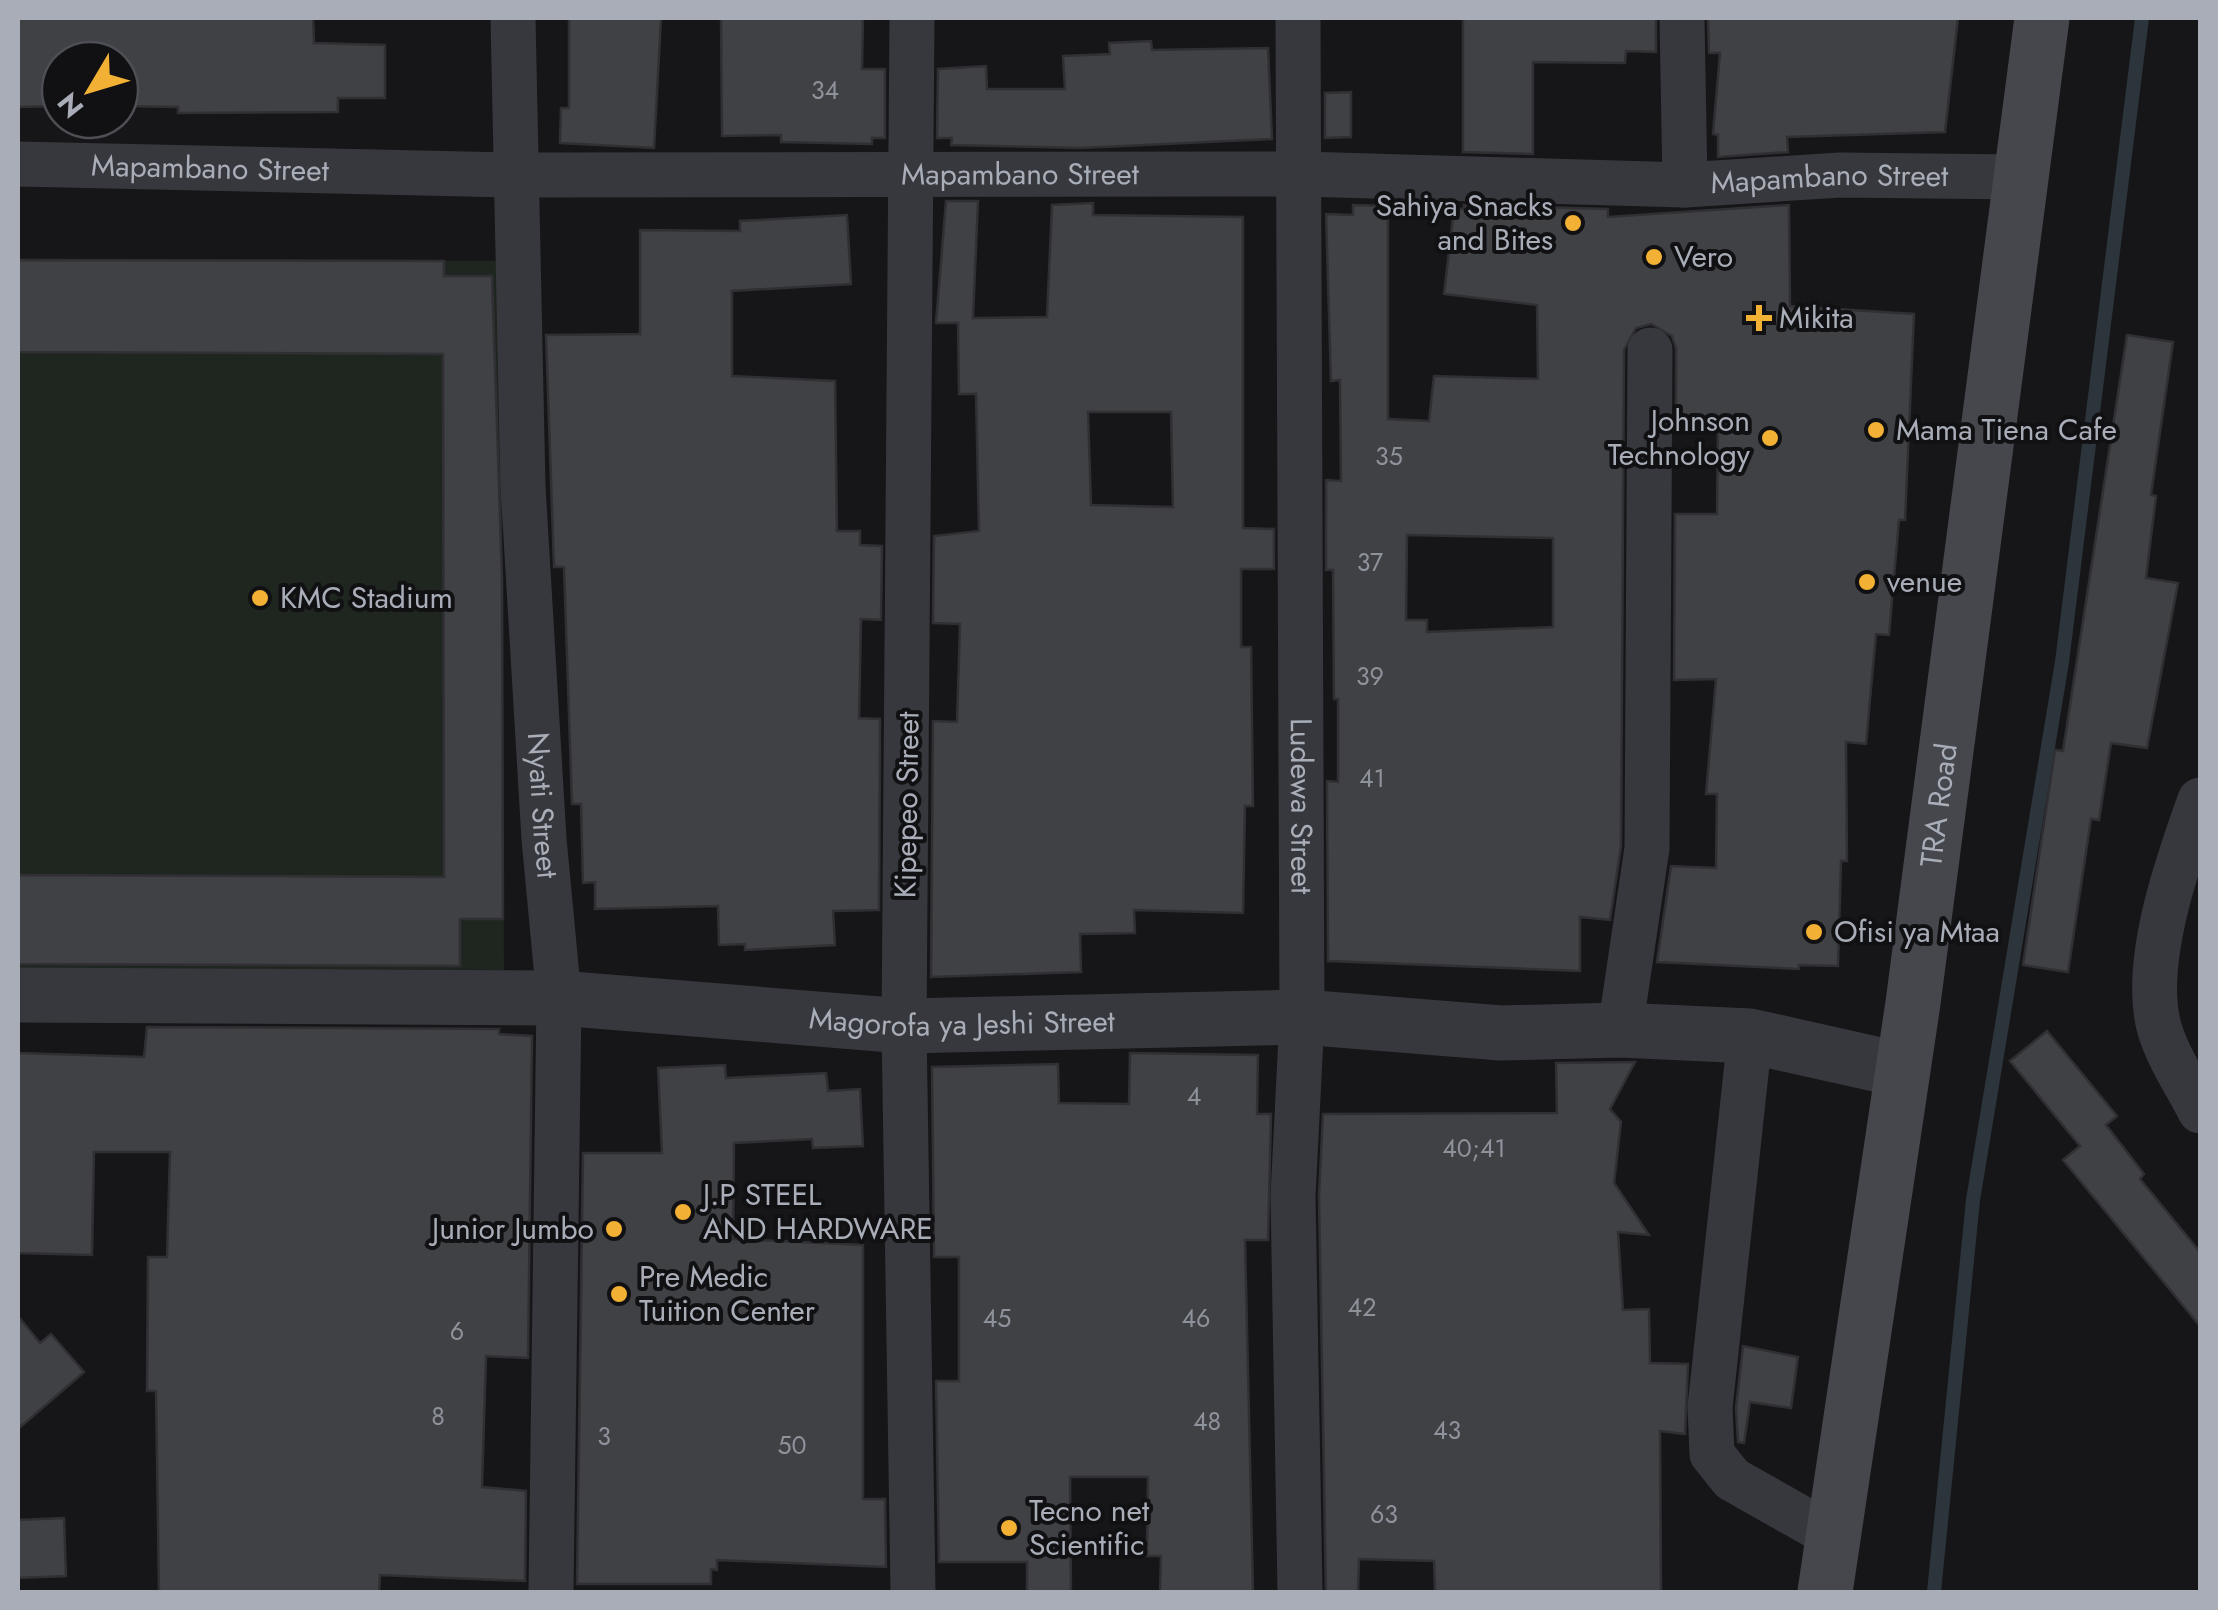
<svg xmlns="http://www.w3.org/2000/svg" width="2218" height="1610" font-family="Jost,sans-serif">
	<rect width="100%" height="100%" fill="#161618"/>
	<path fill="#1e261f" d="M 18,260 L 501,261 L 504,970 L 18,968 Z"/>
	<g fill="none" stroke-linecap="round" stroke-linejoin="round">
		<path stroke="#2c353c" stroke-width="14" d="M 1934,1592 L 1973,1200 L 2062,662 L 2142,18"/>
	</g>
	<path fill="#404145" stroke="#303034" stroke-width="2.5" fill-rule="evenodd" d="M 18,18 L 313,18 L 314,43 L 385,45 L 385,98 L 338,98 L 338,112 L 178,113 L 178,107 L 120,106 L 120,60 L 60,60 L 60,106 L 18,107 Z
		M 569,18 L 661,18 L 654,148 L 560,143 L 561,108 L 569,108 Z
		M 721,18 L 863,18 L 862,69 L 885,69 L 885,138 L 872,138 L 872,144 L 781,142 L 781,135 L 722,136 Z
		M 1463,18 L 1656,18 L 1656,52 L 1626,51 L 1625,63 L 1533,62 L 1533,154 L 1463,152 Z
		M 1708,18 L 1958,18 L 1945,132 L 1787,137 L 1788,152 L 1718,157 L 1718,135 L 1713,134 L 1720,53 L 1709,53 Z
		M 1151,41 L 1152,50 L 1268,48 L 1272,139 L 1080,148 L 951,145 L 952,138 L 937,138 L 938,69 L 986,66 L 987,89 L 1065,89 L 1063,56 L 1110,54 L 1109,43 Z
		M 1351,92 L 1351,137 L 1325,138 L 1325,93 Z
		M 946,201 L 978,201 L 973,318 L 1047,317 L 1052,205 L 1093,203 L 1093,215 L 1243,217 L 1243,528 L 1274,529 L 1274,569 L 1241,569 L 1241,647 L 1251,647 L 1253,806 L 1245,806 L 1243,913 L 1134,910 L 1135,933 L 1080,934 L 1081,972 L 931,977 L 933,721 L 957,722 L 960,624 L 933,623 L 934,536 L 979,531 L 976,394 L 959,394 L 958,323 L 936,323 ZM 1088,412 L 1171,412 L 1173,507 L 1091,505 Z
		M 1353,205 L 1388,206 L 1388,419 L 1429,421 L 1434,376 L 1538,379 L 1537,305 L 1444,294 L 1454,208 L 1464,209 L 1464,205 L 1608,209 L 1608,217 L 1789,205 L 1790,306 L 1914,314 L 1905,520 L 1899,520 L 1889,635 L 1876,634 L 1866,744 L 1846,742 L 1847,861 L 1841,861 L 1838,966 L 1799,965 L 1799,969 L 1657,962 L 1671,866 L 1716,868 L 1717,794 L 1706,794 L 1716,679 L 1674,680 L 1675,514 L 1717,514 L 1718,423 L 1676,423 L 1676,349 L 1672,336 L 1651,324 L 1636,328 L 1624,350 L 1621,846 L 1610,920 L 1580,917 L 1580,971 L 1328,961 L 1327,781 L 1338,782 L 1338,699 L 1334,699 L 1333,570 L 1326,570 L 1326,480 L 1341,481 L 1340,380 L 1331,381 L 1326,214 L 1353,215 ZM 1407,535 L 1553,538 L 1553,627 L 1427,632 L 1427,620 L 1406,620 Z
		M 847,215 L 851,284 L 732,291 L 732,376 L 835,381 L 837,531 L 860,531 L 860,545 L 882,546 L 881,620 L 861,619 L 859,718 L 880,719 L 879,910 L 833,911 L 835,945 L 745,950 L 745,944 L 719,945 L 718,906 L 595,909 L 595,882 L 583,883 L 581,804 L 572,804 L 564,567 L 554,567 L 546,335 L 640,334 L 640,230 L 740,231 L 740,221 Z
		M 18,260 L 444,261 L 444,276 L 492,276 L 502,578 L 503,919 L 460,919 L 460,966 L 18,964 L 18,875 L 444,877 L 443,354 L 18,352 Z
		M 2127,335 L 2173,342 L 2151,495 L 2156,496 L 2146,578 L 2178,583 L 2147,748 L 2111,743 L 2099,820 L 2091,819 L 2068,972 L 2023,965 L 2055,750 L 2063,751 Z
		M 147,1027 L 499,1029 L 499,1034 L 532,1036 L 528,1358 L 486,1356 L 482,1487 L 526,1491 L 525,1581 L 380,1575 L 379,1592 L 159,1592 L 156,1391 L 147,1391 L 148,1257 L 167,1257 L 170,1152 L 94,1152 L 92,1255 L 18,1253 L 18,1053 L 144,1057 Z
		M 2047,1031 L 2117,1116 L 2106,1125 L 2144,1174 L 2140,1179 L 2200,1252 L 2200,1326 L 2063,1160 L 2080,1146 L 2010,1061 Z
		M 1130,1053 L 1258,1055 L 1257,1114 L 1271,1114 L 1268,1240 L 1245,1240 L 1253,1592 L 1160,1592 L 1161,1556 L 1147,1556 L 1148,1477 L 1070,1477 L 1071,1592 L 1027,1592 L 1027,1562 L 939,1562 L 936,1381 L 959,1381 L 959,1257 L 934,1257 L 932,1067 L 1058,1064 L 1059,1103 L 1129,1104 Z
		M 1635,1062 L 1610,1109 L 1621,1122 L 1614,1183 L 1649,1235 L 1618,1232 L 1623,1310 L 1649,1309 L 1650,1363 L 1688,1364 L 1685,1434 L 1660,1431 L 1661,1592 L 1435,1592 L 1434,1561 L 1359,1559 L 1358,1592 L 1326,1592 L 1319,1196 L 1323,1114 L 1557,1113 L 1556,1063 Z
		M 725,1065 L 726,1078 L 826,1073 L 828,1091 L 860,1089 L 863,1146 L 813,1148 L 812,1139 L 734,1143 L 733,1239 L 863,1245 L 863,1499 L 885,1499 L 886,1567 L 717,1560 L 717,1570 L 711,1569 L 711,1584 L 577,1584 L 583,1153 L 662,1153 L 658,1068 Z
		M 18,1316 L 40,1343 L 51,1334 L 84,1372 L 18,1429 Z
		M 1743,1346 L 1798,1357 L 1791,1408 L 1750,1402 L 1744,1443 L 1738,1442 L 1736,1408 Z
		M 64,1518 L 66,1576 L 18,1578 L 18,1520 Z"/>
	<g fill="none" stroke-linecap="round" stroke-linejoin="round">
		<g stroke="#37383d" stroke-width="45">
			<path id="s1" d="M 513,18 L 523,487 L 544,839 L 559,998 L 551,1592"/>
			<path d="M 912,18 L 904,1026 L 913,1592"/>
			<path id="s2" d="M 1298,18 L 1302,1017 L 1293,1196 L 1300,1592"/>
			<path d="M 1682,18 L 1685,185"/>
			<path id="s3" d="M 18,164 L 514,175 L 1302,174 L 1685,185 L 1840,175 L 2021,177"/>
			<path d="M 2200,800 C 2178,861 2142,962 2159,1027 C 2167,1056 2187,1085 2200,1111"/>
			<path d="M 1620,1030 L 1647,848 L 1650,350"/>
			<path d="M 1750,1036 L 1710,1407 L 1712,1454 L 1732,1479 L 1831,1535"/>
		</g>
		<path stroke="#37383d" stroke-width="55" id="s4" d="M 18,995 L 559,998 L 904,1026 L 1302,1017 L 1501,1033 L 1620,1030 L 1750,1036 L 1902,1070"/>
		<path stroke="#45474d" stroke-width="55" id="s5" d="M 1825,1592 L 1913,1003 L 2042,18"/>
	</g>
	<g fill="#f2b134" stroke="#111113" stroke-width="4">
		<circle cx="1573" cy="223" r="10"/>
		<circle cx="1654" cy="257" r="10"/>
		<path d="M1754 303h10v10h10v10h-10v10h-10v-10h-10v-10h10z"/>
		<circle cx="1876" cy="430" r="10"/>
		<circle cx="1770" cy="438" r="10"/>
		<circle cx="1867" cy="582" r="10"/>
		<circle cx="260" cy="598" r="10"/>
		<circle cx="1814" cy="932" r="10"/>
		<circle cx="683" cy="1212" r="10"/>
		<circle cx="614" cy="1229" r="10"/>
		<circle cx="619" cy="1294" r="10"/>
		<circle cx="1009" cy="1528" r="10"/>
	</g>
	<g text-anchor="middle" stroke-width="8" stroke-linejoin="round" paint-order="stroke">
		<g font-size="25" fill="#8e929b">
			<text x="825" y="99">34</text>
			<text x="1389" y="465">35</text>
			<text x="1370" y="571">37</text>
			<text x="1370" y="685">39</text>
			<text x="1372" y="787">41</text>
			<text x="1194" y="1105">4</text>
			<text x="1474" y="1157">40;41</text>
			<text x="1362" y="1316">42</text>
			<text x="997" y="1327">45</text>
			<text x="1196" y="1327">46</text>
			<text x="457" y="1340">6</text>
			<text x="438" y="1425">8</text>
			<text x="1207" y="1430">48</text>
			<text x="1447" y="1439">43</text>
			<text x="604" y="1445">3</text>
			<text x="792" y="1454">50</text>
			<text x="1384" y="1523">63</text>
		</g>
		<g font-size="30" fill="#a8adb8" stroke="#111113">
			<text dy="10" stroke="none"><textPath href="#s3" startOffset="192">Mapambano Street</textPath></text>
			<text dy="10" stroke="none"><textPath href="#s3" startOffset="1002">Mapambano Street</textPath></text>
			<text dy="10" stroke="none"><textPath href="#s3" startOffset="1812">Mapambano Street</textPath></text>
			<text dy="10" stroke="none"><textPath href="#s1" startOffset="788">Nyati Street</textPath></text>
			<text transform="translate(907 805) rotate(-89)" y="10">Kipepeo Street</text>
			<text dy="10" stroke="none"><textPath href="#s2" startOffset="788">Ludewa Street</textPath></text>
			<text dy="10" stroke="none"><textPath href="#s5" startOffset="795">TRA Road</textPath></text>
			<text dy="10" stroke="none"><textPath href="#s4" startOffset="945">Magorofa ya Jeshi Street</textPath></text>
		</g>
		<g font-size="30" fill="#a8adb8" stroke="#111113" text-anchor="start">
			<text x="1553" y="216" text-anchor="end">Sahiya Snacks<tspan x="1553" dy="34">and Bites</tspan></text>
			<text x="1674" y="267">Vero</text>
			<text x="1779" y="328">Mikita</text>
			<text x="1750" y="431" text-anchor="end">Johnson<tspan x="1750" dy="34">Technology</tspan></text>
			<text x="1896" y="440">Mama Tiena Cafe</text>
			<text x="1887" y="592">venue</text>
			<text x="280" y="608">KMC Stadium</text>
			<text x="1834" y="942">Ofisi ya Mtaa</text>
			<text x="703" y="1205">J.P STEEL<tspan x="703" dy="34">AND HARDWARE</tspan></text>
			<text x="594" y="1239" text-anchor="end">Junior Jumbo</text>
			<text x="639" y="1287">Pre Medic<tspan x="639" dy="34">Tuition Center</tspan></text>
			<text x="1029" y="1521">Tecno net<tspan x="1029" dy="34">Scientific</tspan></text>
		</g>
	</g>
	<rect width="2218" height="1610" fill="none" stroke="#a8adb8" stroke-width="40"/>
	<g transform="translate(90 90) rotate(232)"><circle r="48" fill="#111113" stroke="#4d4f55" stroke-width="2.5"/>
	<path d="M0-8L18 38L0 25L-18 38Z" fill="#f2b134"/>
	<text y="-15" font-size="28" font-weight="bold" text-anchor="middle" fill="#a8adb8">N</text>
	</g>
</svg>
